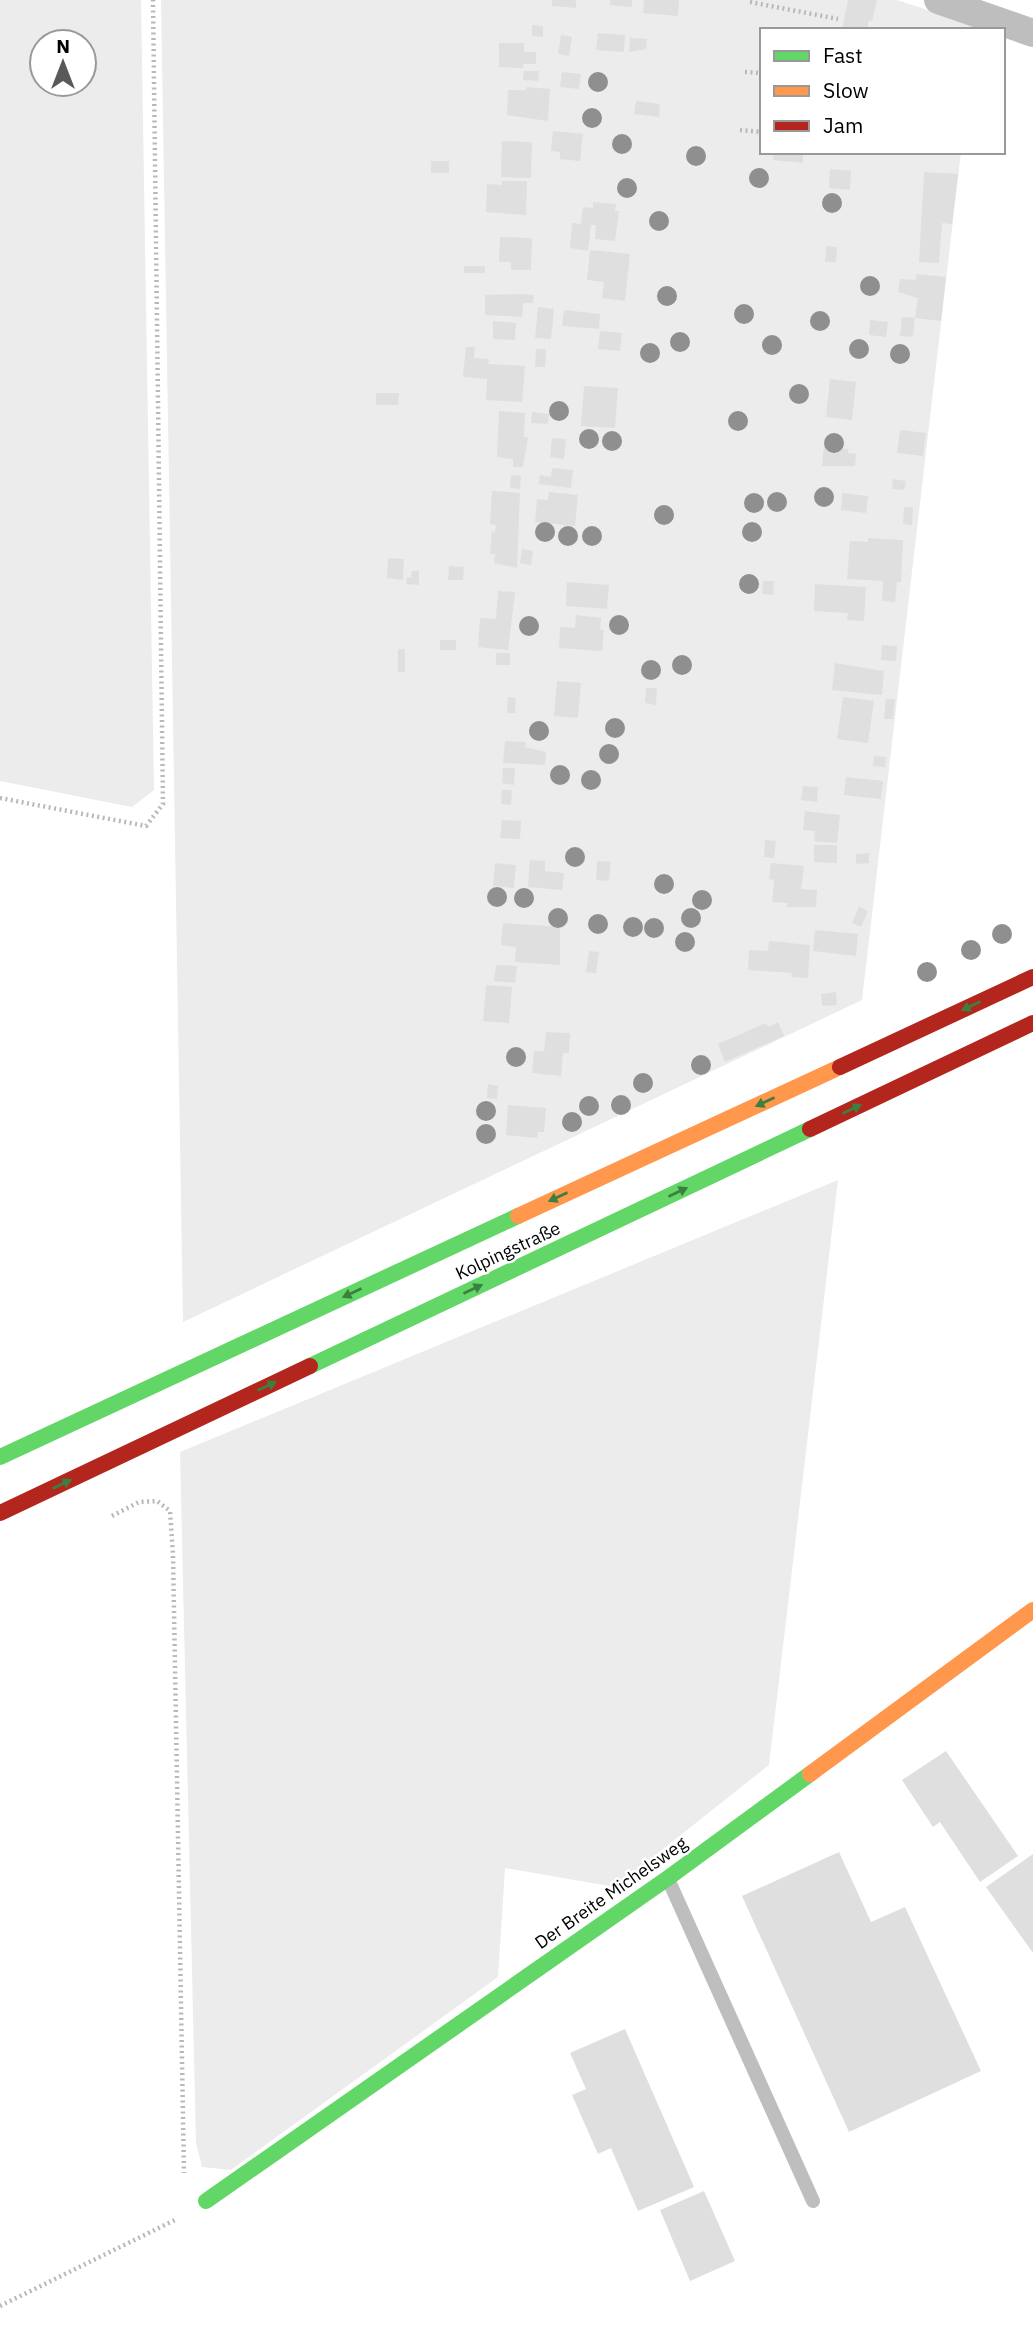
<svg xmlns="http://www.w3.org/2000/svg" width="1033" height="2332" font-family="'IBM Plex Sans',sans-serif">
	<rect width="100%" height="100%" fill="#fff"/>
	<path fill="#ececec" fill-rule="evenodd" d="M 0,0 L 141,0 L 154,790 L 132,807 L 0,781 ZM 84,42 L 84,84 L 42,84 L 42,42 Z
		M 161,0 L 897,0 L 976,26 L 975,30 L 762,30 L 762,152 L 961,152 L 862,1000 L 183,1322 Z
		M 838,1180 L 769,1765 L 615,1887 L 505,1868 L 498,1977 L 231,2170 L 202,2167 L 196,2143 L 180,1452 Z"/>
	<path fill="#dfdfdf" d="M 552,0 L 576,0 L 576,8 L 552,6 Z
		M 610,0 L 632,0 L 632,7 L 610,5 Z
		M 644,0 L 679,0 L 678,16 L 643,13 Z
		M 848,0 L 877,0 L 872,21 L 869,20 L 867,30 L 842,30 Z
		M 532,25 L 543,26 L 543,37 L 532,36 Z
		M 598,33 L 625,35 L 624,52 L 596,50 Z
		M 561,35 L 572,37 L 569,56 L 558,54 Z
		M 630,38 L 647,39 L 646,49 L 629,52 Z
		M 499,43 L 524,43 L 524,52 L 536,52 L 536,64 L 523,64 L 523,68 L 499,67 Z
		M 524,71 L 539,71 L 538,81 L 523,80 Z
		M 562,72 L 581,74 L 579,89 L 560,87 Z
		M 526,87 L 550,89 L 548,121 L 507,115 L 508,90 L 526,90 Z
		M 636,101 L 660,104 L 659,117 L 634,114 Z
		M 553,131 L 583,134 L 580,161 L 560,159 L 560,152 L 551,151 Z
		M 502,141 L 532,142 L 531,178 L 501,177 Z
		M 774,152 L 803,152 L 803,163 L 773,160 Z
		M 431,161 L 449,161 L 449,173 L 431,173 Z
		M 830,169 L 851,171 L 850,190 L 829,188 Z
		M 924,172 L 958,174 L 952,224 L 942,223 L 939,263 L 919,262 Z
		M 502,181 L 527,181 L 526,215 L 486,212 L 487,184 L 502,185 Z
		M 593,202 L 616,204 L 615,211 L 619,211 L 615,241 L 595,239 L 596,225 L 591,225 L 588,251 L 570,248 L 572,223 L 581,224 L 583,207 L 593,208 Z
		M 500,237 L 532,238 L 531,270 L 511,270 L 511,262 L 499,262 Z
		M 826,246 L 837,247 L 836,262 L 825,262 Z
		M 590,250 L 630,254 L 625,301 L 602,298 L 604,282 L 587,280 Z
		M 464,266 L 485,266 L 485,273 L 464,273 Z
		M 916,274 L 946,277 L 941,321 L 915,318 L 918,298 L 898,292 L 900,279 L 916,280 Z
		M 523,294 L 534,295 L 533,303 L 523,303 L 522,317 L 485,315 L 485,295 Z
		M 538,307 L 554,309 L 551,339 L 535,338 Z
		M 564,310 L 600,314 L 599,329 L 562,326 Z
		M 902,317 L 915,318 L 913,337 L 900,336 Z
		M 870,320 L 888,322 L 886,337 L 869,335 Z
		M 493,321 L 516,323 L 515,340 L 493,339 Z
		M 600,331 L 622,333 L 620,351 L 598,349 Z
		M 466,347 L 475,347 L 474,358 L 489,359 L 488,364 L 525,366 L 522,402 L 486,400 L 487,379 L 463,377 Z
		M 536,349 L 546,349 L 545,367 L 535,367 Z
		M 830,379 L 856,382 L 852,420 L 826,417 Z
		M 584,386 L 618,388 L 615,428 L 581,426 Z
		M 376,393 L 399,393 L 398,405 L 376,405 Z
		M 499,411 L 525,413 L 524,437 L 528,437 L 523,467 L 513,467 L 513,459 L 497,457 Z
		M 532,412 L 549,414 L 548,424 L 531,423 Z
		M 900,430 L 926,433 L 923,456 L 897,453 Z
		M 552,438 L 566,439 L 564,459 L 550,457 Z
		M 824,446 L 848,449 L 848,453 L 856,454 L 855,466 L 822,466 Z
		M 552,468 L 573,470 L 571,488 L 539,484 L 540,475 L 551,477 Z
		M 511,475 L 521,476 L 520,489 L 510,488 Z
		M 893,479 L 906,481 L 904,490 L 892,489 Z
		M 492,491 L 520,493 L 517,568 L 494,563 L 495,554 L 490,554 L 492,531 L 495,532 L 496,525 L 490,524 Z
		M 549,492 L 578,495 L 575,526 L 535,522 L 537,499 L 548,500 Z
		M 842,493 L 868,496 L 866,513 L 841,510 Z
		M 904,507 L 913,507 L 912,525 L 903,524 Z
		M 868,538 L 903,540 L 901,582 L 897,582 L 895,602 L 882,601 L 883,581 L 847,579 L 850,541 L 868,542 Z
		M 522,549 L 533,551 L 531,565 L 520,563 Z
		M 388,558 L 404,559 L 403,580 L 387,578 Z
		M 449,566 L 464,567 L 463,580 L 448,580 Z
		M 412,571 L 419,571 L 419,585 L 406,584 L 407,577 L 411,578 Z
		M 763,581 L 774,581 L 773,595 L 762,594 Z
		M 567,582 L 609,585 L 607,609 L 566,606 Z
		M 815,584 L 866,587 L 864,621 L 847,620 L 848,613 L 814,611 Z
		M 498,591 L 515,592 L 508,650 L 478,647 L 480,618 L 496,619 Z
		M 576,615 L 601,618 L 600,630 L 604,630 L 602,651 L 559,648 L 560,627 L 575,628 Z
		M 440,640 L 456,640 L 456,650 L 440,650 Z
		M 882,645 L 897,646 L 896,661 L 881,660 Z
		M 398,649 L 405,649 L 405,672 L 398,672 Z
		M 496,653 L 510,653 L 510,665 L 496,665 Z
		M 835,663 L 884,671 L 882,695 L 832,690 Z
		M 557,681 L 581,683 L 578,718 L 554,716 Z
		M 646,688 L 657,688 L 656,705 L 645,703 Z
		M 508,697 L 516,698 L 515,713 L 507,713 Z
		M 843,697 L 874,701 L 868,743 L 837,739 Z
		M 886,699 L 895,699 L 893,719 L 884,719 Z
		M 505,741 L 526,742 L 525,747 L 546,752 L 545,765 L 503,763 Z
		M 874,756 L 886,757 L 885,767 L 873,766 Z
		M 503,768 L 515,768 L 514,785 L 502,783 Z
		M 846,777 L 883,781 L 881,799 L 844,795 Z
		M 803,786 L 818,787 L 817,802 L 801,800 Z
		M 502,790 L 512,790 L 511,805 L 501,804 Z
		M 805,811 L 840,815 L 837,843 L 814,841 L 815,831 L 803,830 Z
		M 502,820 L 521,821 L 520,839 L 500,838 Z
		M 765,840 L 776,841 L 774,858 L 764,857 Z
		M 814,845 L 837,845 L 837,863 L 814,862 Z
		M 869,853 L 869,863 L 856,864 L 856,854 Z
		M 530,860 L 545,861 L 545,871 L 564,873 L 562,890 L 528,887 Z
		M 597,861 L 611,862 L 609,881 L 596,880 Z
		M 495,863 L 516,865 L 514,888 L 493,886 Z
		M 771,863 L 804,866 L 801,889 L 817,890 L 816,907 L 787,907 L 788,903 L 772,902 L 774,880 L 769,879 Z
		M 859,907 L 868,911 L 861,927 L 852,923 Z
		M 503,923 L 560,927 L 560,965 L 515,962 L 516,947 L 501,945 Z
		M 815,930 L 858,934 L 856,956 L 813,951 Z
		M 769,941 L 810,945 L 808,978 L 791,977 L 792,973 L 748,970 L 749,950 L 768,951 Z
		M 589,951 L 599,952 L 596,973 L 586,972 Z
		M 496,965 L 517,966 L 515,983 L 494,981 Z
		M 486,985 L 512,987 L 509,1023 L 483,1021 Z
		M 836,992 L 837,1005 L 822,1006 L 821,994 Z
		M 778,1022 L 784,1036 L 725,1062 L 718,1044 L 766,1023 L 768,1027 Z
		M 546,1032 L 570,1033 L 569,1053 L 563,1053 L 561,1076 L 532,1073 L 534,1051 L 544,1051 Z
		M 488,1084 L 498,1086 L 497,1099 L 487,1098 Z
		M 508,1105 L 546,1108 L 544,1132 L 538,1132 L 537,1138 L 506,1135 Z
		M 946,1751 L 1018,1856 L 980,1882 L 940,1822 L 933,1827 L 902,1780 Z
		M 839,1852 L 871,1922 L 905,1907 L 981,2071 L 849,2132 L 742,1896 Z
		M 1033,1854 L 1033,1953 L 986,1887 Z
		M 625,2029 L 694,2187 L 638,2211 L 611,2148 L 598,2154 L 572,2095 L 586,2089 L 570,2053 Z
		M 704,2191 L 735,2261 L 690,2281 L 660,2210 Z"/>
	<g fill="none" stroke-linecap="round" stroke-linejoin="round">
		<path stroke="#b9b9b9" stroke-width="4.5" stroke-dasharray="2 3.5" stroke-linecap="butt" d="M 750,2 L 838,19
			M 745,72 L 762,73
			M 740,130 L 762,132
			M 0,798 L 146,826 L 163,804 L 153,0
			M 112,1516 L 139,1502 L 157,1501 L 170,1511 L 173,1555 L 184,2173
			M 0,2306 L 175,2220"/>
		<path stroke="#bebebe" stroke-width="14" d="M 668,1879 L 813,2201"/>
		<path stroke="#bebebe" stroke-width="28" d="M 938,0 L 1033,33"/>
		<path stroke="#63d668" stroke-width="16" d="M 310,1366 L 810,1129
			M 0,1457 L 518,1216
			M 206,2201 L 668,1878 L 810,1774"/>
		<path stroke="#ff974d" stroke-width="16" d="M 518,1216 L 840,1067
			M 810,1774 L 1033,1610"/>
		<path stroke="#b3261e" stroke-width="16" d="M 840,1067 L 1033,977
			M 810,1129 L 1033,1023
			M 0,1513 L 310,1366"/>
	</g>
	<g fill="#8f8f8f">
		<circle cx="598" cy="82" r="10"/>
		<circle cx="592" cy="118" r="10"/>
		<circle cx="622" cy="144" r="10"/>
		<circle cx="696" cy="156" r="10"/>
		<circle cx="759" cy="178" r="10"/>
		<circle cx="627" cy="188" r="10"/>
		<circle cx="832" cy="203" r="10"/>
		<circle cx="659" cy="221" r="10"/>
		<circle cx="870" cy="286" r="10"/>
		<circle cx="667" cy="296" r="10"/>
		<circle cx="744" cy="314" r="10"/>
		<circle cx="820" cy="321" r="10"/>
		<circle cx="680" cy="342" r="10"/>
		<circle cx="772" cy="345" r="10"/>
		<circle cx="859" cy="349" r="10"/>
		<circle cx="650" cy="353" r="10"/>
		<circle cx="900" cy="354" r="10"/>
		<circle cx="799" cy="394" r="10"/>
		<circle cx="559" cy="411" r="10"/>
		<circle cx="738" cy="421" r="10"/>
		<circle cx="589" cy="439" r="10"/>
		<circle cx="612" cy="441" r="10"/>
		<circle cx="834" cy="443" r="10"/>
		<circle cx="824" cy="497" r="10"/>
		<circle cx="777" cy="502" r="10"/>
		<circle cx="754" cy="503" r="10"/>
		<circle cx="664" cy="515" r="10"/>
		<circle cx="545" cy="532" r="10"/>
		<circle cx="752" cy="532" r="10"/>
		<circle cx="568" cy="536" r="10"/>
		<circle cx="592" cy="536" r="10"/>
		<circle cx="749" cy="584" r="10"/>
		<circle cx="619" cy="625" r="10"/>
		<circle cx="529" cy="626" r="10"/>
		<circle cx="682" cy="665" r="10"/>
		<circle cx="651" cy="670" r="10"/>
		<circle cx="615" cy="728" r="10"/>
		<circle cx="539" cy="731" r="10"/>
		<circle cx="609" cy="754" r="10"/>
		<circle cx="560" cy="775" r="10"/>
		<circle cx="591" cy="780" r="10"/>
		<circle cx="575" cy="857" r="10"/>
		<circle cx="664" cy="884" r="10"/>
		<circle cx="497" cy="897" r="10"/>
		<circle cx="524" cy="898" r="10"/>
		<circle cx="702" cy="900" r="10"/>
		<circle cx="558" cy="918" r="10"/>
		<circle cx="691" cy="918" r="10"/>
		<circle cx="598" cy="924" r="10"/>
		<circle cx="633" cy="927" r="10"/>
		<circle cx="654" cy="928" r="10"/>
		<circle cx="1002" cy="934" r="10"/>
		<circle cx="685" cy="942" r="10"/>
		<circle cx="971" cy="950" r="10"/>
		<circle cx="927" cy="972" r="10"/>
		<circle cx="516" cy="1057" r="10"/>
		<circle cx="701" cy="1065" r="10"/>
		<circle cx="643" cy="1083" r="10"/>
		<circle cx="621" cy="1105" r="10"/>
		<circle cx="589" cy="1106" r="10"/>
		<circle cx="486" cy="1111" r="10"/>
		<circle cx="572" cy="1122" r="10"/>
		<circle cx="486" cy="1134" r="10"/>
	</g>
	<defs><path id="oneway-solid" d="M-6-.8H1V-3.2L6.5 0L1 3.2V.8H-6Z" transform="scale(1.75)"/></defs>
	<g fill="#3b803e">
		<use href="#oneway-solid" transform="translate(971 1006) rotate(155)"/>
		<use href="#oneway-solid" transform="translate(765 1102) rotate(155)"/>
		<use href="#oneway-solid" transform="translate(852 1109) rotate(-25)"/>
		<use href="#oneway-solid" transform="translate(678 1192) rotate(-25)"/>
		<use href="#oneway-solid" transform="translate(558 1197) rotate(155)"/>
		<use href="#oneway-solid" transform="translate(473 1289) rotate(-25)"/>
		<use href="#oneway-solid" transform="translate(352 1293) rotate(155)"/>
		<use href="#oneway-solid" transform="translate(267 1386) rotate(-25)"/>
		<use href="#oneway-solid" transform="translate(62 1484) rotate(-25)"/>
	</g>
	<g text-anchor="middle" stroke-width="5" stroke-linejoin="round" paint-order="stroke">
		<g font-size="18" fill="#000" stroke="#fff">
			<text transform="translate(508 1251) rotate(-25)" y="6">Kolpingstraße</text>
			<text transform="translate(611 1893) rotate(-35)" y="6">Der Breite Michelsweg</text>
		</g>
	</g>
	<rect x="760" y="28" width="245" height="126" fill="#ffffff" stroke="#999999" stroke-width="2"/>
	<rect x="774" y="51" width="35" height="10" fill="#63d668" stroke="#999999" stroke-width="2"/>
	<text x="823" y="63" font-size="21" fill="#000000">Fast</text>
	<rect x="774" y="86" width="35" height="10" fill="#ff974d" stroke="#999999" stroke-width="2"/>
	<text x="823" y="98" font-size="21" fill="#000000">Slow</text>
	<rect x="774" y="121" width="35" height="10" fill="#b3261e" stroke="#999999" stroke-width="2"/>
	<text x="823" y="133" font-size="21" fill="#000000">Jam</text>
	<g transform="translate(63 63)"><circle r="33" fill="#ffffff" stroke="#999999" stroke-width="2"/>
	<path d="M0-5L12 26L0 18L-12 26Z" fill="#595959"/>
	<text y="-10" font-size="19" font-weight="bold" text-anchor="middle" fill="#000000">N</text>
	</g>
</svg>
